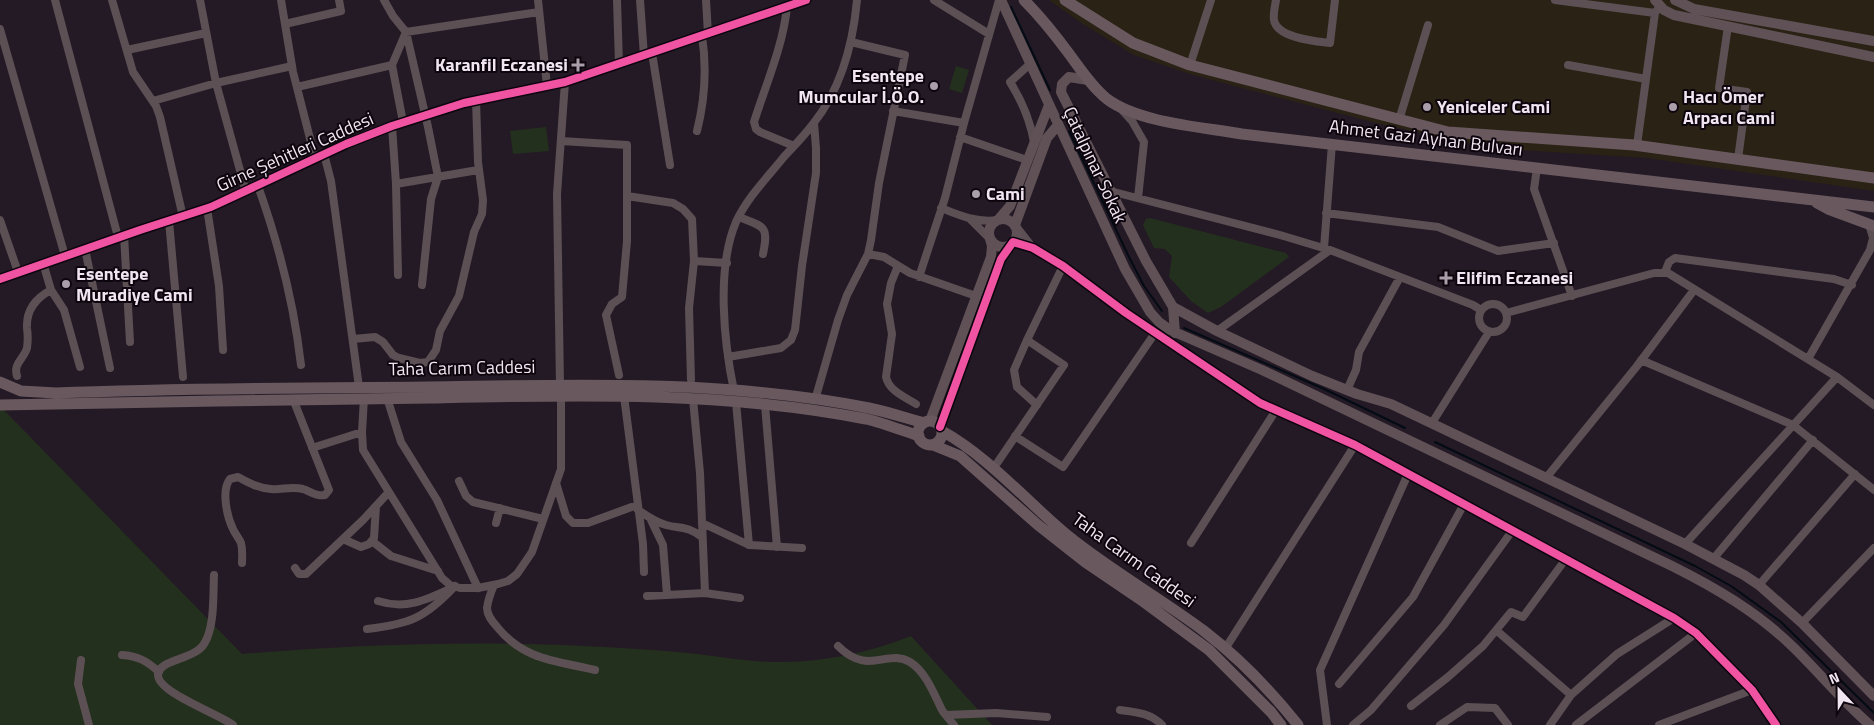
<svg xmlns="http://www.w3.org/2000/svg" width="1874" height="725" font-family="'Titillium Web',sans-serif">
	<rect width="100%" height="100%" fill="#241a25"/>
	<path fill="#2a2315" d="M 1049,0 L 1874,0 L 1874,191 L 1647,158 L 1522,150 L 1473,144 L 1380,124 L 1193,75 L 1134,55 L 1083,24 Z"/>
	<path fill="#24301e" d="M 956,66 L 969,70 L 962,93 L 949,89 Z
		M 546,127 L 549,151 L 513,154 L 510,131 Z
		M 1150,218 L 1286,253 L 1289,257 L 1221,307 L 1208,313 L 1191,301 L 1169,277 L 1172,256 L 1165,249 L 1154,248 L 1143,225 L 1146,219 Z
		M 0,406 L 242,654 C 349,645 456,641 563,645 C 605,647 646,649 688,653 C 715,656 743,661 771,662 C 819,663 866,654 911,636 L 992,725 L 0,725 Z"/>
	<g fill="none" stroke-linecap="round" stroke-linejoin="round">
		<path stroke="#030b14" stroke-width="2" d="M 1011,7 L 1050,90
			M 1069,131 L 1129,257 L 1144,286 L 1162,311
			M 1184,328 L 1322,388 L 1405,428
			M 1435,442 L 1695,566 L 1731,586 L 1781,622 L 1874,713"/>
		<path stroke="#5c5054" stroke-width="8" d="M 55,0 L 118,237
			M 112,0 L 133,72 L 156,106 L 160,117 L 183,217
			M 200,0 L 216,83 L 246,192
			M 281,0 L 293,72 L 315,158
			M 384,0 L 393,16 L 406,32 L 428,127 L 438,177 L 431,199 L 422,285
			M 538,0 L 547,86
			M 617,0 L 619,65
			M 640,0 L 644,56
			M 706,0 L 708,34
			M 934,0 L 989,34
			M 1276,0 C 1275,6 1273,14 1274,20 C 1277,38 1315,41 1330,43 L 1335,0
			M 1555,0 L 1655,13
			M 787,7 C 783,46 766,84 754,122 L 756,129 L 760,132 L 794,146
			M 285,24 L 341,11 L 339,0
			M 1728,26 L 1719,88 L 1747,92 L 1738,159
			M 0,29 L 65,256
			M 127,50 L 206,33
			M 652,53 L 670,165
			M 1030,64 L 1010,82 C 1022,101 1030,120 1034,142
			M 1190,65 L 1211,0
			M 1568,65 L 1646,79
			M 297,87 L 392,65
			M 153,101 L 216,83 L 292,66
			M 1122,110 L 1132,121 L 1144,142 L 1138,198
			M 893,111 L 964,123
			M 1399,120 L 1428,25
			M 403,122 L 392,65 L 406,32 L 539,12
			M 392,126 L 396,184 L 398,275
			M 697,131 C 705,99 707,68 702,36
			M 960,137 L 1027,160
			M 561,141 L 627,145 L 627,241 L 622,297 L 612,304 L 606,315 L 619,375
			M 1637,145 L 1655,13 L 1660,6
			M 324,154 L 331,181 L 359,387
			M 1537,168 L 1534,189 L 1572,296
			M 396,184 L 478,170
			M 258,186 C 279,245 294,304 301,365
			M 1110,191 L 1280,235 L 1330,250
			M 627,196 L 673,203 L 683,209 L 692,219 L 694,261 L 727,263
			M 207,208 L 219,286 L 223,350
			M 941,208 C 961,216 977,223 998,220
			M 1326,213 L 1438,227 L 1498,251 L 1554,243
			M 739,217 C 764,227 769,225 763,254
			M 0,220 L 18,272
			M 971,220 L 990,239
			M 169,221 L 183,377
			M 1015,225 L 1033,248
			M 124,235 L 130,342
			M 1013,242 L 1033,248 L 1063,266 L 1126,313 L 1260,403 L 1355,445 L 1674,618 L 1696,633 L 1752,690 L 1776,725
			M 1324,248 L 1332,144
			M 85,249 L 110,368
			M 868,254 L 884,257 L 910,273 L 976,296
			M 43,263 L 51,290 L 64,310 L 80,367
			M 898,266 L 891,283 L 887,304 L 892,334 L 886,377 C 889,391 905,397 916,404
			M 1665,272 L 1669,262 L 1675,258 L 1834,279 L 1852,285
			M 919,277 L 945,198 L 964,123 L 999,0
			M1479 318a14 14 0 1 1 28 0a14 14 0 1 1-28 0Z
			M 1506,313 L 1654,273 L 1668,273 L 1837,377 L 1874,405
			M 1217,331 L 1330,250 L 1473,305 L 1481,310
			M 353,339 L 375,337 L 383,342 L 393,355 L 399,358 L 420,363 L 428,362 L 436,350 L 440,331 L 459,296 L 474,232 L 482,214 L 483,200 L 478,162 L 476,100
			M 1027,340 L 1014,370 L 1017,387 L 1037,405
			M 728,357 L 781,348 L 791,340 L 795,330 L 802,266 L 816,173 L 816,148 L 814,123
			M 1808,359 L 1870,250 L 1873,238 L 1869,224
			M 1641,360 L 1793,425 L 1874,490
			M 17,376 C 13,363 24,359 27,348 C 28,341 28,335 27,328 C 26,310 36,298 51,290
			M 691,380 L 689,308 L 694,261
			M 560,385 L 557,194 L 565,82
			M 1347,390 L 1356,370 L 1359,352 L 1400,277
			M 734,391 C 724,343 716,269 736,222 C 747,198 766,179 783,158 C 793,147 804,136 813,124 C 841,89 853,44 857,0
			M 624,396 L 643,544 L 644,572
			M 364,398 L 362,432 L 363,450 L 442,578 L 450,585 L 460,588 L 478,588 L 498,584 L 508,581 L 517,574 L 532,552 L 561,469 L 561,396
			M 387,398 L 401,442 L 437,500 L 478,588
			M 693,399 L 700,473 L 705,593
			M 815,400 L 838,320 L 847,295 L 868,254 L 871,240 L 879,183 L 905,55 L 851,42
			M 736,402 L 749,545
			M 765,405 L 777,547
			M 1432,423 L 1489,332
			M 1015,436 L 1063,467 L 1155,333
			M 312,448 L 362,432
			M 993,469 L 1064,365 L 1027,340 L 1063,266
			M 1546,478 L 1637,366 L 1694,290
			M 459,481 L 466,496 L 473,502 L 543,519
			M 556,483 L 566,516 L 573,523 L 588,523 L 637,505
			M 638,510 C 647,516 655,522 666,525 C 681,529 688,526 702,537
			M 651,520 L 663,545 L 667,595
			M 496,523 L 500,508
			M 702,523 L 749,545 L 802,548
			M 343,539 L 361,547 L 369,544 L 374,538 L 376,506
			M 372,541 L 391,556 L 438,571
			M 1191,543 L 1276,410
			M 1685,544 L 1837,377
			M 1714,558 L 1813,440
			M 242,563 C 242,556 243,550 241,543 C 239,538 235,534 233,529 C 227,517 221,490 230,479 L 238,477 C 249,483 258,488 271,489 C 282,490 291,486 303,489 C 310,491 317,497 325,495 L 329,490 L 293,399
			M 295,568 L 299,574 L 306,574 L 363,520 L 388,493
			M 214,575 C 213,594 215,627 204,644 C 194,660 160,659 158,674 C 156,692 219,714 233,725
			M 494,585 C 491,592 488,600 487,608 C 487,616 493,622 498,628 C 524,660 557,661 595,670
			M 1759,585 L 1855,474
			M 647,596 L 705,593 L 740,598
			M 378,601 C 406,610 426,600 452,588
			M 1802,623 L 1874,548
			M 367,629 C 410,624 425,618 455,586
			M 1496,630 L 1571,695
			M 838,646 C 869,677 887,648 910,662 C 926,672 934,694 942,710 C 945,715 950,720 954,725
			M 1225,649 L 1355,445
			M 122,655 C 138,656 147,661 159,672
			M 81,660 L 78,684 L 89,725
			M 1339,684 L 1413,597 L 1464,504
			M 1411,706 L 1448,677 L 1483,646 L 1511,612 L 1523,617 L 1565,560
			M 1120,710 C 1136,712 1151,713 1162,725
			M 946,715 L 996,713 L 1047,717
			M 1327,725 L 1320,670 L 1408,474
			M 1353,725 L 1371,710 L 1444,625 L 1512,531
			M 1440,725 L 1467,707 L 1495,708 L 1508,725
			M 1550,725 L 1571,695 L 1617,654 L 1674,618
			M 1576,725 L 1696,633
			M 1659,725 L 1752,690"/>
		<path stroke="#605156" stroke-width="10" d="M 1001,0 L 1125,269 L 1150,312 L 1159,322 L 1170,330 L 1262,370 L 1672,566 C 1716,588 1757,612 1792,646 C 1819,672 1842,701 1870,725
			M 1655,0 L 1664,10 L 1674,15 L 1874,57
			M 1675,0 L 1694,9 L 1874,41
			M 1088,80 L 1069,77 L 1062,84 L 1061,92 L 1146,261 L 1173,307 L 1175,333
			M989 233a14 14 0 1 1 28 0a14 14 0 1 1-28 0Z
			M 998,220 L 1010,206 L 1049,105
			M 1015,225 L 1047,138 L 1058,125
			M 0,279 L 140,230 L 211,207 L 346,144 L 392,126 L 464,103 L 565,82 L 806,0
			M 1173,307 L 1217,331 L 1312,376 L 1357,394 L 1391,404 L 1685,544 L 1744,575 L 1759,585 L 1802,623 L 1874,696
			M 930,421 L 991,257 L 992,246 L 990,239
			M 940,427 L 1001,259 L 1013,242"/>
		<path stroke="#69595f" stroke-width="11" d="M 1024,0 C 1041,17 1056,36 1070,55 C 1081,70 1092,87 1107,99 C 1139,123 1203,127 1242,134 L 1874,207
			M 1065,0 L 1133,43 L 1190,65 L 1448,132 L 1634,145 L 1874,178
			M 1817,203 L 1828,209 L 1874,226
			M 0,382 L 21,391 L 56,393 C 180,388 304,388 428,387 C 575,385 724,379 869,408 C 888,412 906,418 924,423
			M 0,405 C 144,402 287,400 431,398 C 576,395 723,391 866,419 C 883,423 901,430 919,436
			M918 433a12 12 0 1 1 24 0a12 12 0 1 1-24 0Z
			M 942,431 C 989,457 1026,501 1067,535 C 1110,570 1160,598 1204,631 C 1239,658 1271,691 1298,725
			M 933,445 L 960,456 L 1038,525 L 1085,562 L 1144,602 L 1209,650 L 1271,712 L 1281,725"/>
		<defs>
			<path id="cycleway" d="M 0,279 L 140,230 L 211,207 L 346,144 L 392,126 L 464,103 L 565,82 L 806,0
				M 940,427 L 1001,259 L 1013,242 L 1033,248 L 1063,266 L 1126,313 L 1260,403 L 1355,445 L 1674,618 L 1696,633 L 1752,690 L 1776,725"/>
		</defs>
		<use href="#cycleway" stroke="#0c050d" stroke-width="11"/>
		<use href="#cycleway" stroke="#f153a3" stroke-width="8"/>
	</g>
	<g fill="#aa9eaa" stroke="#0c050d" stroke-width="2">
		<path d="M575.5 57.5h5v5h5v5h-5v5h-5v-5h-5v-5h5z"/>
		<circle cx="934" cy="86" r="5"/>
		<circle cx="1427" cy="107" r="5"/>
		<circle cx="1673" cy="107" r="5"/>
		<circle cx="976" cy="194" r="5"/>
		<path d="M1443.5 270.5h5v5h5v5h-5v5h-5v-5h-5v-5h5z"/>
		<circle cx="66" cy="284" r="5"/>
	</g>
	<g text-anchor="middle" stroke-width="4" stroke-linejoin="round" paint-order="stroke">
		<g font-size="18" font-weight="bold" fill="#f2e5f2" stroke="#0c050d" text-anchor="start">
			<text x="568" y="71" text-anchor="end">Karanfil Eczanesi</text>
			<text x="924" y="82" text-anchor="end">Esentepe<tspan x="924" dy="21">Mumcular İ.Ö.O.</tspan></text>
			<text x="1683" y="103">Hacı Ömer<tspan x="1683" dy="21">Arpacı Cami</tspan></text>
			<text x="1437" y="113">Yeniceler Cami</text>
			<text x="986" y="200">Cami</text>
			<text x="76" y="280">Esentepe<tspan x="76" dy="21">Muradiye Cami</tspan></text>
			<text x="1456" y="284">Elifim Eczanesi</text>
		</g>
		<g font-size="18" fill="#f2e5f2" stroke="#0c050d">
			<text transform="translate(1426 138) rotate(7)" y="6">Ahmet Gazi Ayhan Bulvarı</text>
			<text transform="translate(295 152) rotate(-24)" y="6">Girne Şehitleri Caddesi</text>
			<text transform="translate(1095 165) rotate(65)" y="6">Çatalpınar Sokak</text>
			<text transform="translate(462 368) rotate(-1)" y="6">Taha Carım Caddesi</text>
			<text transform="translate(1134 560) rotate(36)" y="6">Taha Carım Caddesi</text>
		</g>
	</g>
	<g transform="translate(1839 690) rotate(338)" stroke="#0c050d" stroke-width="4" paint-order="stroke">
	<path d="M0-4L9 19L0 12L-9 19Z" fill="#f2e5f2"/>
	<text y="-8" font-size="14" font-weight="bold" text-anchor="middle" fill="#f2e5f2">N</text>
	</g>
</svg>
